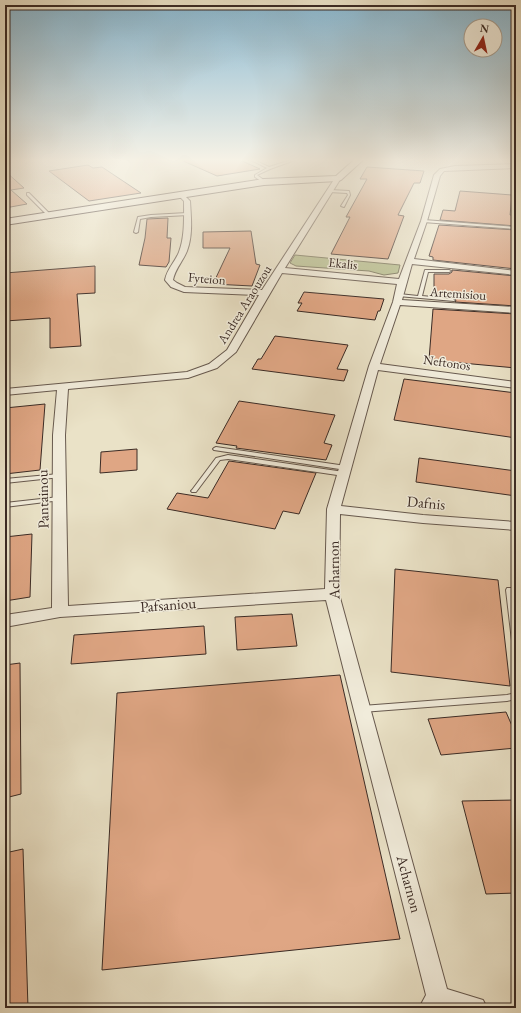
<svg xmlns="http://www.w3.org/2000/svg" width="521" height="1013" font-family="'EB Garamond',serif">
	<rect width="100%" height="100%" fill="#eae2c7"/>
	<filter id="stains"><feTurbulence type="fractalNoise" baseFrequency=".005" numOctaves="4"/><feColorMatrix values="0 0 0 0 .2 0 0 0 0 .09 0 0 0 0 .02 0 0 0 .5 -.17"/></filter>
	<radialGradient id="worn" r=".72"><stop offset=".6" stop-color="#630" stop-opacity="0"/><stop offset="1" stop-color="#630" stop-opacity=".3"/></radialGradient>
	<path fill="#bac293" stroke="#7a765c" d="M 295,255 L 400,265 L 398,273 L 384,275 L 369,271 L 296,266 L 290,263 Z"/>
	<path fill="#dfa684" stroke="#3b2b25" d="M 181,160 L 240,160 L 260,169 L 217,176 Z
		M 88,165 L 93,168 L 102,167 L 141,193 L 89,201 L 49,171 Z
		M 367,167 L 424,171 L 420,183 L 414,183 L 398,215 L 404,216 L 388,259 L 331,254 L 350,217 L 346,217 L 367,179 L 360,179 Z
		M 5,171 L 24,188 L 11,190 L 27,204 L 5,208 Z
		M 460,191 L 512,195 L 510,215 L 516,215 L 516,226 L 440,220 L 443,210 L 455,211 Z
		M 168,218 L 167,238 L 171,238 L 169,262 L 166,267 L 139,265 L 145,238 L 147,219 Z
		M 439,225 L 516,230 L 516,269 L 433,260 L 433,257 L 429,256 Z
		M 251,231 L 256,264 L 260,265 L 252,286 L 213,284 L 230,248 L 203,248 L 203,232 Z
		M 95,266 L 95,293 L 77,294 L 81,346 L 50,348 L 50,318 L 5,321 L 5,273 Z
		M 452,270 L 516,276 L 516,306 L 455,302 L 456,300 L 454,298 L 434,296 L 434,274 L 449,274 L 452,272 Z
		M 304,292 L 384,299 L 380,311 L 378,311 L 375,320 L 297,311 L 302,303 L 298,303 Z
		M 433,309 L 516,314 L 516,368 L 429,360 Z
		M 275,336 L 348,345 L 337,369 L 348,370 L 344,381 L 252,369 L 258,359 L 261,359 Z
		M 404,379 L 516,393 L 516,438 L 394,420 Z
		M 239,401 L 335,415 L 324,443 L 332,445 L 326,460 L 236,448 L 237,446 L 216,443 Z
		M 45,404 L 40,470 L 5,474 L 5,408 Z
		M 137,449 L 137,470 L 100,473 L 101,452 Z
		M 419,458 L 516,471 L 516,496 L 416,482 Z
		M 229,461 L 316,473 L 299,514 L 283,511 L 275,529 L 167,509 L 177,493 L 208,498 Z
		M 32,534 L 30,597 L 5,601 L 5,537 Z
		M 395,569 L 498,580 L 510,686 L 391,672 Z
		M 292,614 L 297,646 L 237,650 L 235,617 Z
		M 204,626 L 206,654 L 71,664 L 74,635 Z
		M 20,663 L 21,794 L 5,798 L 5,665 Z
		M 340,675 L 400,939 L 102,970 L 117,693 Z
		M 506,712 L 516,735 L 516,748 L 441,755 L 428,719 Z
		M 516,800 L 516,893 L 486,894 L 462,801 Z
		M 23,849 L 28,1008 L 5,1008 L 5,853 Z"/>
	<g fill="none" stroke-linecap="round" stroke-linejoin="round">
		<defs>
			<path id="lane" d="M 251,160 L 254,160 L 269,167 L 291,160 L 295,160 L 270,169 L 257,175 L 265,181 L 264,183 L 255,177 L 255,175 L 267,168 Z
				M 330,190 L 349,191 L 350,195 L 344,207 L 341,206 L 348,195 L 347,193 L 329,192 Z
				M 27,193 L 29,193 L 50,214 L 50,216 L 48,216 L 27,195 Z
				M 187,213 L 188,213 L 188,215 L 151,217 L 140,219 L 138,232 L 136,233 L 134,232 L 138,217 L 151,215 Z
				M 424,220 L 516,227 L 516,229 L 423,222 L 423,220 Z
				M 425,270 L 449,270 L 451,271 L 449,272 L 428,272 L 422,296 L 453,299 L 455,300 L 454,301 L 398,296 L 398,294 L 399,294 L 418,296 Z
				M 216,447 L 346,466 L 349,468 L 346,470 L 214,450 L 213,449 L 214,448 Z
				M 228,455 L 344,472 L 347,474 L 344,476 L 228,459 L 220,460 L 196,492 L 192,492 L 191,491 L 192,490 L 216,458 Z
				M 59,474 L 62,476 L 61,477 L 5,483 L 5,479 Z
				M 59,497 L 61,498 L 62,499 L 61,500 L 5,507 L 5,503 Z
				M 507,588 L 511,588 L 512,590 L 516,615 L 516,644 L 513,643 L 512,641 L 506,590 Z
				M 516,693 L 516,699 L 507,701 L 362,712 L 359,711 L 358,709 L 359,707 L 362,706 L 507,695 Z"/>
			<path id="street" d="M 516,164 L 516,168 L 444,171 L 440,176 L 427,221 L 414,259 L 516,271 L 516,275 L 412,264 L 402,300 L 516,307 L 516,313 L 400,305 L 380,364 L 516,382 L 516,388 L 378,370 L 341,506 L 423,515 L 516,522 L 516,530 L 423,523 L 340,514 L 339,594 L 447,989 L 483,1000 L 487,1008 L 419,1008 L 426,995 L 326,600 L 60,617 L 5,627 L 5,615 L 52,608 L 53,435 L 57,390 L 5,395 L 5,389 L 187,372 L 209,364 L 227,350 L 259,295 L 184,292 L 171,287 L 165,280 C 167,269 175,262 179,252 C 185,236 184,218 184,201 L 178,195 L 179,194 L 183,194 L 190,201 C 191,218 193,235 187,251 C 183,261 175,269 173,280 L 177,283 L 185,287 L 262,290 L 335,178 L 338,176 L 341,178 L 285,268 L 399,279 L 421,221 L 434,175 L 440,169 L 455,166 ZM 282,273 L 397,284 L 393,302 L 369,366 L 327,509 L 325,589 L 68,606 L 65,435 L 68,389 L 188,378 L 217,368 L 236,352 Z"/>
			<path id="secondary" d="M 354,160 L 363,160 L 341,180 L 338,181 L 264,185 L 5,225 L 5,219 L 264,179 L 336,176 Z"/>
		</defs>
		<use href="#lane" stroke="#67594e" stroke-width="2"/>
		<use href="#street" stroke="#67594e" stroke-width="2"/>
		<use href="#secondary" stroke="#3b2b25" stroke-width="2"/>
		<use href="#lane" fill="#f1ecdb" fill-rule="evenodd"/>
		<use href="#street" fill="#f1ecdb" fill-rule="evenodd"/>
		<use href="#secondary" fill="#f1ecdb" fill-rule="evenodd"/>
	</g>
	<linearGradient id="sky" x2="0" y2="1"><stop stop-color="#88b8d2"/><stop offset="0.53" stop-color="#f6f2e6"/><stop offset="1" stop-color="#f6f2e6" stop-opacity="0"/></linearGradient>
	<rect width="521" height="302" fill="url(#sky)"/>
	<g text-anchor="middle" stroke-width="3" stroke-linejoin="round" paint-order="stroke">
		<g font-size="13" fill="#3b2b25" stroke="#f1ecdb">
			<text transform="translate(343 263) rotate(6)" y="5">Ekalis</text>
			<text transform="translate(207 278) rotate(5)" y="5">Fyteion</text>
			<text transform="translate(458 293) rotate(4)" y="5">Artemisiou</text>
			<text transform="translate(244 304) rotate(-58)" y="5">Andrea Araouzou</text>
			<text transform="translate(447 362) rotate(8)" y="5">Neftonos</text>
		</g>
		<g font-size="15" fill="#3b2b25" stroke="#f1ecdb">
			<text transform="translate(43 499) rotate(-91)" y="5">Pantainou</text>
			<text transform="translate(426 503) rotate(5)" y="5">Dafnis</text>
			<text transform="translate(334 570) rotate(-91)" y="5">Acharnon</text>
			<text transform="translate(168 605) rotate(-4)" y="5">Pafsaniou</text>
			<text transform="translate(409 884) rotate(75)" y="5">Acharnon</text>
		</g>
	</g>
	<rect width="521" height="1013" fill="none" stroke="#eae2c7" stroke-width="20"/>
	<rect x="6" y="6" width="509" height="1001" fill="none" stroke="#3b2b25" stroke-width="2"/>
	<rect x="10" y="10" width="501" height="993" fill="none" stroke="#3b2b25"/>
	<g transform="translate(483 38) rotate(9)"><circle r="19" fill="#f1ecdb" stroke="#a89f92"/>
	<path d="M0-3L7 15L0 10L-7 15Z" fill="#8f2418"/>
	<text y="-6" font-size="11" font-weight="bold" text-anchor="middle" fill="#3b2b25">N</text>
	</g>
	<rect width="100%" height="100%" filter="url(#stains)"/>
	<rect width="100%" height="100%" fill="url(#worn)"/>
</svg>
